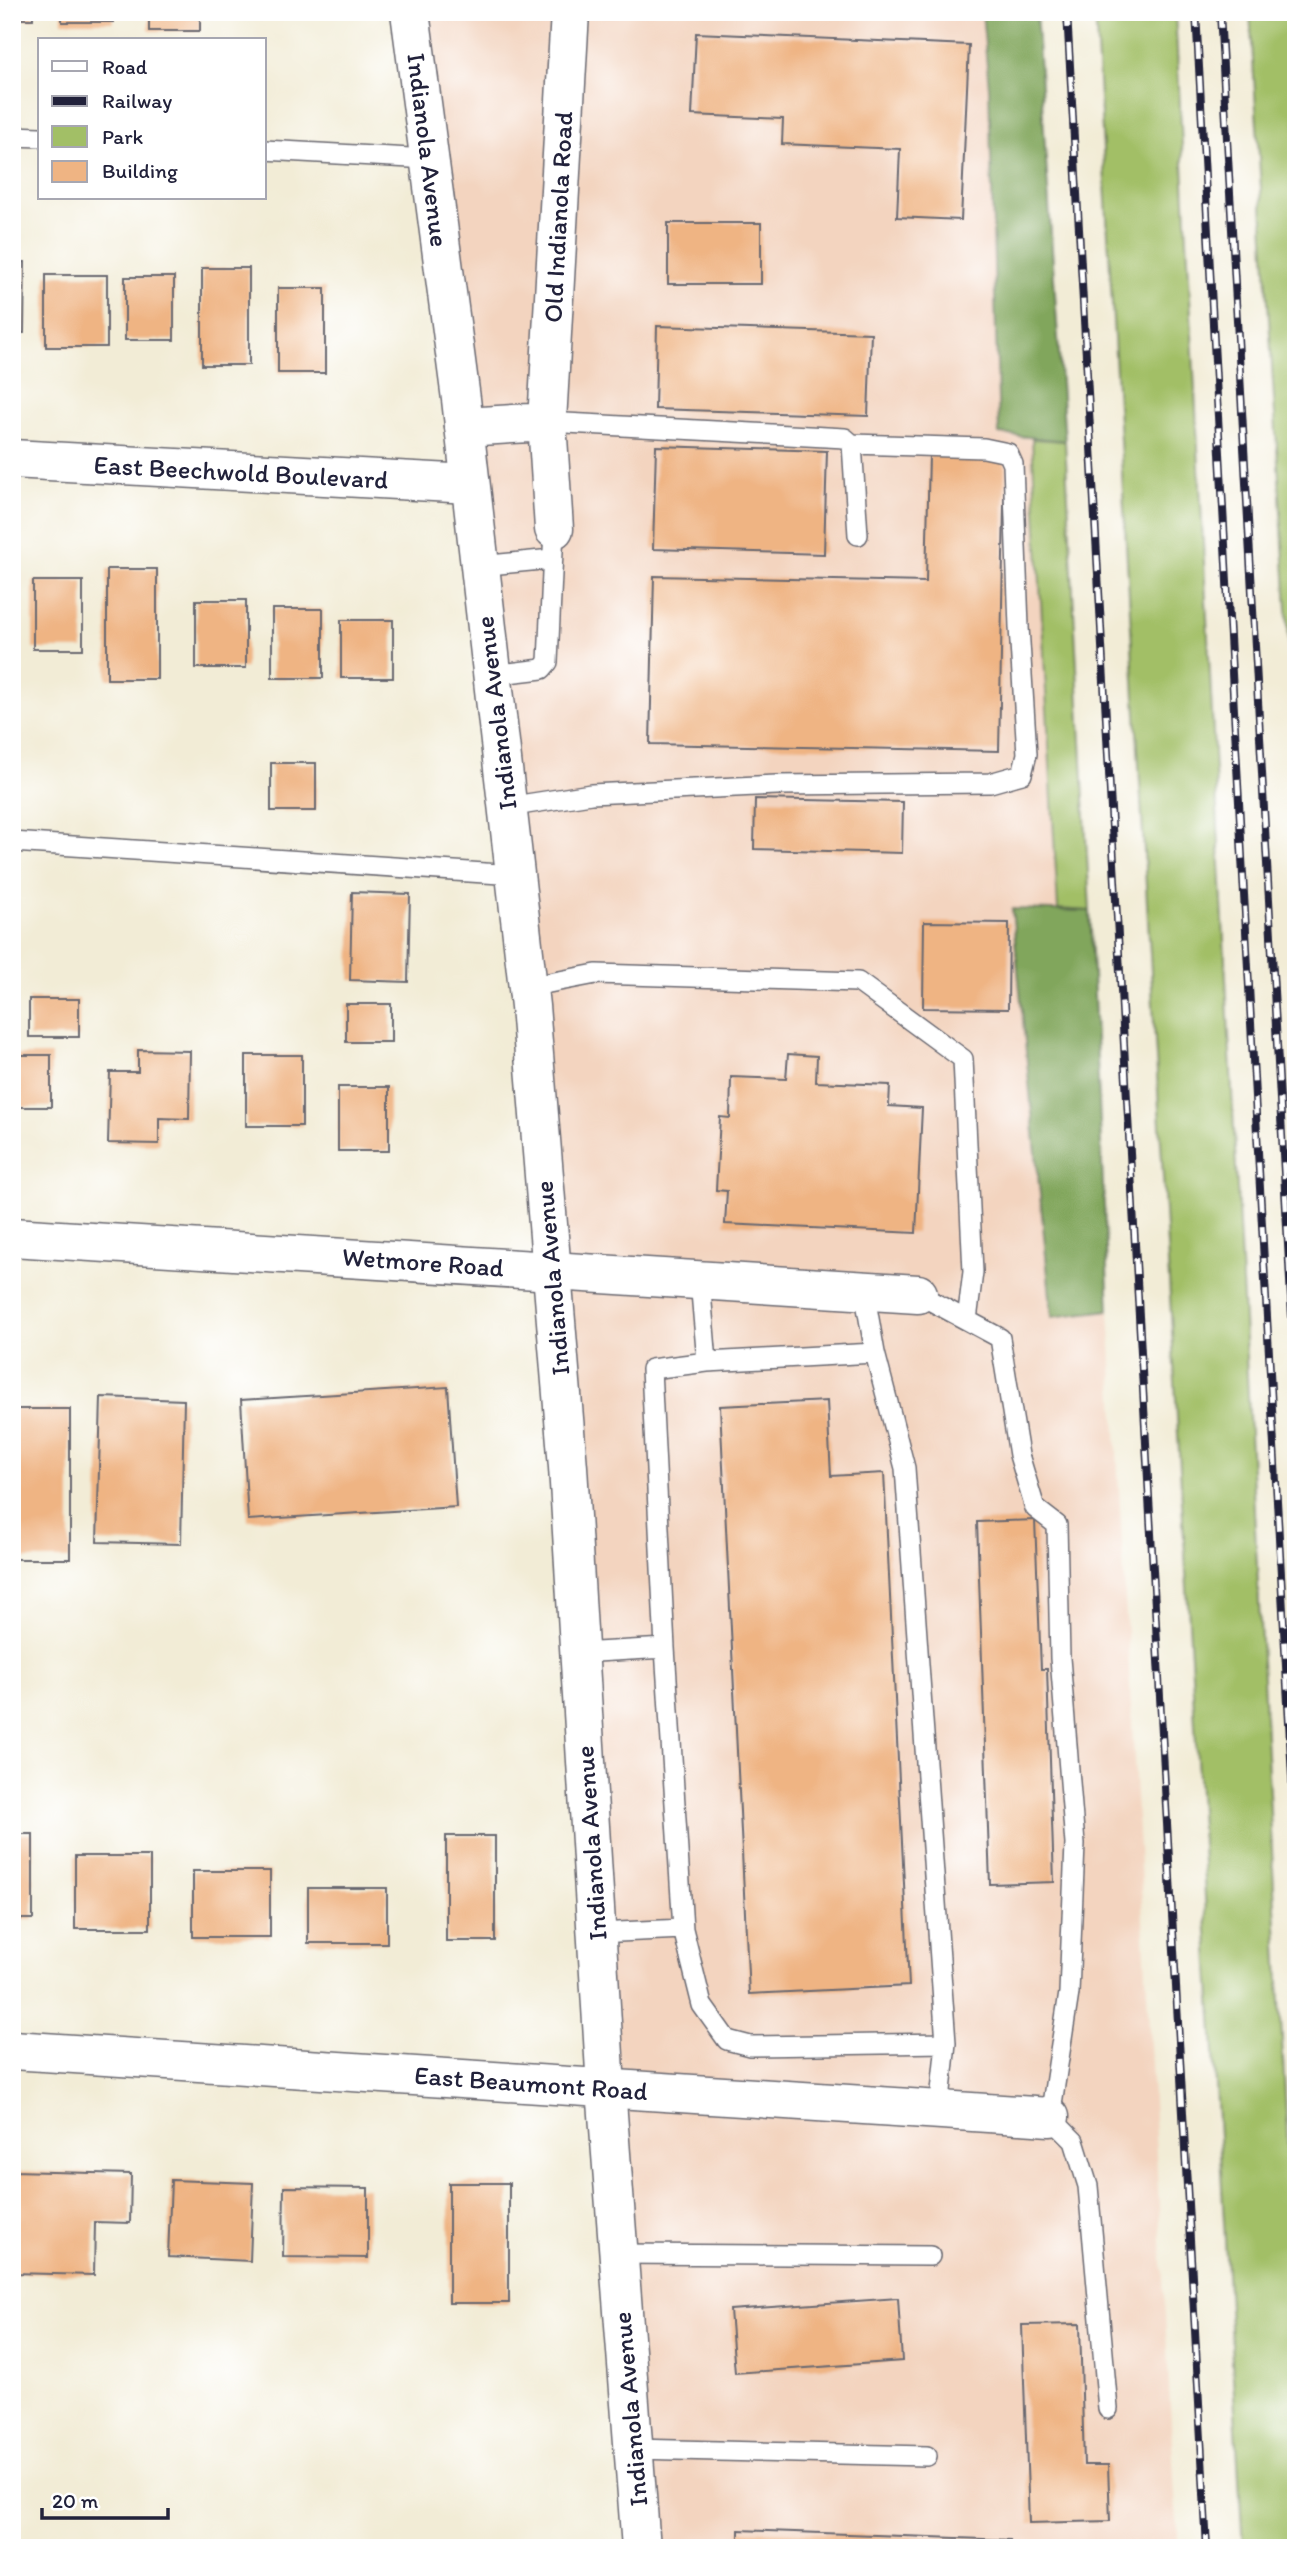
<svg xmlns="http://www.w3.org/2000/svg" width="1308" height="2560" font-family="Itim,sans-serif">
	<rect width="100%" height="100%" fill="#fff"/>
	<filter id="ink" filterUnits="userSpaceOnUse"><feTurbulence type="fractalNoise" baseFrequency=".0143" numOctaves="2"/><feDisplacementMap in="SourceGraphic" scale="14" xChannelSelector="R" yChannelSelector="G"/><feConvolveMatrix kernelMatrix="1 2 1 2 8 2 1 2 1" color-interpolation-filters="sRGB"/></filter>
	<filter id="wash" filterUnits="userSpaceOnUse"><feTurbulence type="fractalNoise" baseFrequency=".00686" numOctaves="4" result="noise"/><feDisplacementMap in="SourceGraphic" scale="28" xChannelSelector="R" yChannelSelector="G"/><feGaussianBlur stdDeviation="1.57" result="paint"/><feColorMatrix in="noise" values="0 0 0 0 0 0 0 0 0 0 0 0 0 0 0 0 0 1.4 0 .05"/><feComposite in="paint" operator="in"/></filter>
	<g filter="url(#wash)">
		<rect width="100%" height="100%" fill="#f2ecd6"/>
		<path fill="#f3d4bf" d="M 403,12 L 982,12 L 989,88 L 999,434 L 1032,439 L 1058,909 L 1012,910 L 1052,1316 L 1109,1310 L 1178,2548 L 640,2548 L 547,1277 Z"/>
		<path fill="#a2bf66" stroke="#627050" stroke-width="2" d="M 1095,12 L 1175,12 L 1296,2304 L 1296,2548 L 1243,2548 Z
			M 1250,12 L 1296,12 L 1296,754 Z
			M 1032,439 L 1065,441 L 1090,911 L 1058,909 Z"/>
		<path fill="#81a65b" stroke="#52644b" stroke-width="2" d="M 982,12 L 1036,12 L 1065,441 L 999,434 L 989,88 Z
			M 1012,909 L 1090,911 L 1109,1310 L 1052,1317 Z"/>
		<g id="blocks">
			<path fill="#efb483" d="M 12,12 L 33,12 L 33,19 L 12,19 Z
				M 62,12 L 113,12 L 113,22 L 62,22 Z
				M 149,12 L 200,12 L 200,31 L 149,31 Z
				M 901,12 L 954,12 L 954,16 L 901,14 Z
				M 696,33 L 969,45 L 961,220 L 897,217 L 900,149 L 782,144 L 783,119 L 692,115 Z
				M 668,223 L 761,223 L 761,284 L 668,284 Z
				M 12,262 L 25,262 L 24,333 L 12,333 Z
				M 202,268 L 249,268 L 249,365 L 202,365 Z
				M 46,275 L 107,275 L 107,347 L 46,347 Z
				M 125,277 L 174,277 L 174,340 L 125,340 Z
				M 278,288 L 325,288 L 325,373 L 278,373 Z
				M 657,326 L 871,333 L 868,416 L 655,409 Z
				M 656,446 L 827,451 L 824,554 L 653,549 Z
				M 929,455 L 1005,458 L 999,751 L 650,744 L 654,576 L 926,582 Z
				M 107,569 L 157,569 L 157,679 L 107,679 Z
				M 12,581 L 17,581 L 17,646 L 12,646 Z
				M 33,581 L 83,581 L 83,649 L 33,649 Z
				M 196,600 L 246,600 L 246,668 L 196,668 Z
				M 272,609 L 323,609 L 323,678 L 272,678 Z
				M 341,620 L 393,620 L 393,678 L 341,678 Z
				M 271,763 L 316,763 L 316,811 L 271,811 Z
				M 755,799 L 903,802 L 902,853 L 754,849 Z
				M 352,892 L 410,894 L 408,982 L 350,980 Z
				M 924,922 L 1009,923 L 1008,1009 L 923,1008 Z
				M 29,999 L 79,999 L 79,1037 L 29,1037 Z
				M 346,1004 L 391,1004 L 391,1042 L 346,1042 Z
				M 138,1050 L 190,1051 L 189,1119 L 159,1118 L 159,1144 L 108,1143 L 110,1072 L 138,1072 Z
				M 788,1054 L 817,1056 L 816,1082 L 890,1085 L 889,1106 L 922,1108 L 916,1233 L 725,1224 L 727,1191 L 716,1190 L 720,1117 L 730,1118 L 731,1077 L 786,1079 Z
				M 12,1055 L 51,1055 L 51,1107 L 12,1107 Z
				M 246,1055 L 302,1055 L 302,1126 L 246,1126 Z
				M 338,1087 L 389,1087 L 389,1151 L 338,1151 Z
				M 448,1387 L 456,1507 L 248,1520 L 241,1400 Z
				M 101,1397 L 184,1400 L 181,1544 L 97,1542 Z
				M 827,1401 L 831,1476 L 884,1473 L 909,1986 L 749,1994 L 720,1406 Z
				M 12,1409 L 70,1409 L 70,1559 L 12,1559 Z
				M 1035,1520 L 1041,1669 L 1047,1669 L 1054,1882 L 990,1884 L 977,1522 Z
				M 12,1834 L 33,1834 L 33,1919 L 12,1919 Z
				M 446,1836 L 495,1836 L 495,1941 L 446,1941 Z
				M 75,1856 L 150,1856 L 150,1929 L 75,1929 Z
				M 193,1871 L 270,1871 L 270,1937 L 193,1937 Z
				M 308,1888 L 387,1888 L 387,1943 L 308,1943 Z
				M 13,2171 L 131,2174 L 130,2223 L 95,2222 L 94,2275 L 12,2273 Z
				M 171,2180 L 253,2183 L 250,2261 L 168,2257 Z
				M 449,2183 L 509,2183 L 509,2303 L 449,2303 Z
				M 284,2187 L 368,2188 L 368,2258 L 283,2257 Z
				M 898,2298 L 902,2361 L 735,2373 L 730,2310 Z
				M 1080,2324 L 1084,2465 L 1108,2465 L 1110,2521 L 1029,2523 L 1022,2325 Z
				M 739,2530 L 1010,2540 L 1009,2548 L 739,2548 Z"/>
		</g>
	</g>
	<g filter="url(#ink)">
		<use href="#blocks" fill-opacity="0" stroke="#6b6971" stroke-width="2"/>
		<g fill="none" stroke-linecap="round" stroke-linejoin="round">
			<defs>
				<path id="service" d="M 12,136 L 40,137
					M 264,150 L 429,159
					M 547,422 L 845,438 L 852,444 L 858,535
					M 479,566 L 552,559
					M 492,675 L 542,669 L 548,662 L 554,529
					M 507,807 L 591,794 L 777,785 L 990,783 L 1022,774 L 1027,754 L 1019,627 L 1013,464 L 1008,453 L 984,448 L 852,444
					M 12,842 L 515,875
					M 528,987 L 596,974 L 858,982 L 963,1059 L 973,1272 L 967,1320
					M 700,1280 L 707,1362 L 651,1369 L 665,1648 L 683,1929 L 702,2005 L 727,2040 L 750,2046 L 946,2043
					M 864,1290 L 875,1353 L 905,1468 L 946,2043 L 939,2110
					M 918,1294 L 1000,1338 L 1019,1455 L 1035,1508 L 1057,1525 L 1060,1658 L 1075,1844 L 1069,1993 L 1050,2117 L 1074,2141 L 1088,2186 L 1108,2409
					M 707,1362 L 875,1353
					M 579,1653 L 665,1648
					M 597,1933 L 683,1929
					M 618,2254 L 930,2256
					M 633,2449 L 927,2456"/>
				<path id="minor" d="M 547,422 L 554,529
					M 464,427 L 547,422 L 570,12
					M 12,459 L 470,484
					M 12,1237 L 918,1294
					M 12,2050 L 1050,2117"/>
				<path id="primary" d="M 410,12 L 461,399 L 530,1006 L 568,1467 L 606,2088 L 641,2548"/>
			</defs>
			<use href="#service" stroke="#6b6971" stroke-width="22"/>
			<use href="#minor" stroke="#6b6971" stroke-width="41"/>
			<use href="#primary" stroke="#6b6971" stroke-width="41"/>
			<use href="#service" stroke="#fff" stroke-width="19"/>
			<use href="#minor" stroke="#fff" stroke-width="38"/>
			<use href="#primary" stroke="#fff" stroke-width="38"/>
			<defs>
				<path id="rail" d="M 1067,12 L 1207,2548
					M 1196,12 L 1296,1850
					M 1220,12 L 1296,1389"/>
			</defs>
			<use href="#rail" stroke="#22223b" stroke-width="8"/>
			<use href="#rail" stroke="#fff" stroke-width="5" stroke-dasharray="16" stroke-linecap="butt"/>
		</g>
	</g>
	<g text-anchor="middle" stroke-width="6" stroke-linejoin="round" paint-order="stroke">
		<g font-size="26" fill="#22223b" stroke="#fff">
			<text transform="translate(428 150) rotate(83)" y="9">Indianola Avenue</text>
			<text transform="translate(558 217) rotate(-87)" y="9">Old Indianola Road</text>
			<text transform="translate(241 472) rotate(3)" y="9">East Beechwold Boulevard</text>
			<text transform="translate(496 713) rotate(-97)" y="9">Indianola Avenue</text>
			<text transform="translate(423 1262) rotate(4)" y="9">Wetmore Road</text>
			<text transform="translate(552 1278) rotate(-95)" y="9">Indianola Avenue</text>
			<text transform="translate(591 1843) rotate(-94)" y="9">Indianola Avenue</text>
			<text transform="translate(531 2083) rotate(4)" y="9">East Beaumont Road</text>
			<text transform="translate(630 2409) rotate(-95)" y="9">Indianola Avenue</text>
		</g>
	</g>
	<rect width="1308" height="2560" fill="none" stroke="#fff" stroke-width="42"/>
	<rect x="38" y="38" width="228" height="161" fill="#ffffff" stroke="#a7a7b1" stroke-width="2"/>
	<rect x="52" y="61" width="35" height="10" fill="#ffffff" stroke="#a7a7b1" stroke-width="2"/>
	<text x="102" y="74" font-size="21" fill="#22223b">Road</text>
	<rect x="52" y="96" width="35" height="10" fill="#22223b" stroke="#a7a7b1" stroke-width="2"/>
	<text x="102" y="108" font-size="21" fill="#22223b">Railway</text>
	<rect x="52" y="126" width="35" height="21" fill="#a2bf66" stroke="#a7a7b1" stroke-width="2"/>
	<text x="102" y="144" font-size="21" fill="#22223b">Park</text>
	<rect x="52" y="161" width="35" height="21" fill="#efb483" stroke="#a7a7b1" stroke-width="2"/>
	<text x="102" y="178" font-size="21" fill="#22223b">Building</text>
	<path d="M42 2508v10h126v-10" fill="none" stroke="#22223b" stroke-width="3.5"/>
	<text x="52" y="2508" font-size="21" fill="#22223b" stroke="#ffffff" stroke-width="5" paint-order="stroke">20 m</text>
</svg>
